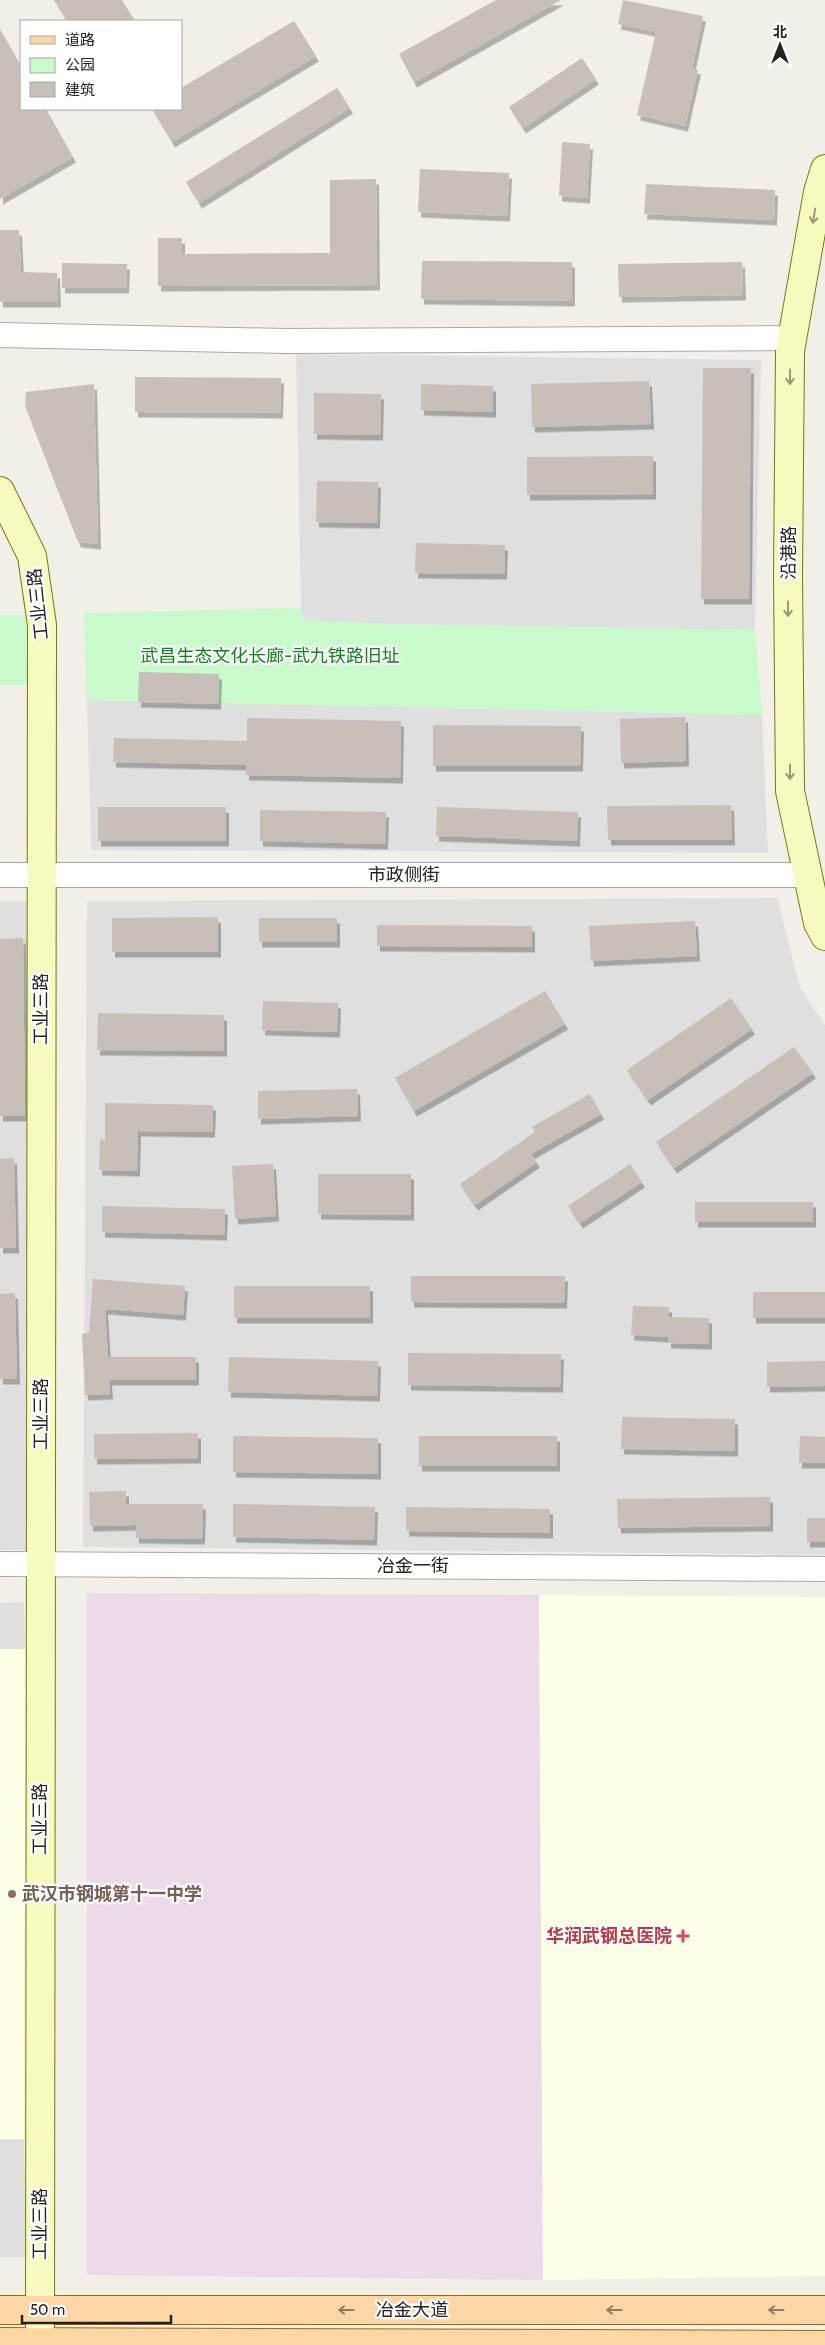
<svg xmlns="http://www.w3.org/2000/svg" width="825" height="2345" font-family="Cabin,'Noto Sans SC',sans-serif">
	<defs>
		<filter id="shadow"><feDropShadow dx="3" dy="5.5" stdDeviation="0" flood-color="#0004"/></filter>
	</defs>
	<rect width="100%" height="100%" fill="#f2efe9"/>
	<path fill="#e0dfdf" d="M 296,354 L 761,360 L 755,630 L 391,624 L 303,620 L 301,608 Z
		M 87,700 L 762,715 L 768,853 L 91,850 Z
		M 777,898 L 800,988 L 825,1025 L 825,1555 L 83,1547 L 87,901 Z
		M 0,901 L 28,901 L 26,1550 L 0,1550 Z
		M 24,1602 L 25,1649 L 0,1649 L 0,1603 Z
		M 0,2139 L 24,2139 L 26,2257 L 0,2257 Z"/>
	<path fill="#ebdbe8" d="M 87,1593 L 539,1595 L 543,2280 L 87,2275 Z"/>
	<path fill="#ffffe5" d="M 539,1595 L 825,1597 L 825,2276 L 543,2280 Z
		M 0,1649 L 25,1649 L 24,2139 L 0,2139 Z"/>
	<path fill="#c8facc" d="M 301,608 L 304,620 L 391,624 L 755,630 L 762,715 L 87,700 L 84,613 Z
		M 0,615 L 26,615 L 28,685 L 0,685 Z"/>
	<path fill="#c7bfb8" filter="url(#shadow)" d="M 54,0 L 122,0 L 135,21 L 67,21 Z
		M 496,0 L 561,0 L 414,82 L 399,54 Z
		M 623,0 L 703,16 L 692,68 L 698,69 L 685,126 L 637,115 L 656,32 L 618,24 Z
		M 294,21 L 316,56 L 172,142 L 152,109 L 181,109 L 181,88 Z
		M 0,29 L 21,66 L 21,109 L 46,109 L 73,157 L 0,199 Z
		M 582,58 L 596,79 L 523,128 L 509,107 Z
		M 337,88 L 350,108 L 199,203 L 186,182 Z
		M 562,142 L 590,144 L 587,198 L 559,196 Z
		M 420,169 L 509,173 L 507,216 L 418,212 Z
		M 376,179 L 377,285 L 158,286 L 158,238 L 182,238 L 182,254 L 330,253 L 330,180 Z
		M 646,184 L 775,190 L 774,220 L 644,214 Z
		M 0,230 L 19,230 L 21,272 L 57,273 L 58,302 L 0,302 Z
		M 422,261 L 572,262 L 572,301 L 421,299 Z
		M 742,262 L 743,295 L 619,297 L 618,264 Z
		M 62,263 L 127,264 L 126,288 L 62,288 Z
		M 703,368 L 751,368 L 749,599 L 701,599 Z
		M 135,377 L 281,378 L 280,413 L 135,412 Z
		M 649,381 L 651,424 L 532,427 L 531,384 Z
		M 94,384 L 98,544 L 78,542 L 25,406 L 26,392 Z
		M 421,384 L 493,386 L 493,412 L 421,410 Z
		M 314,393 L 381,394 L 380,435 L 314,434 Z
		M 653,456 L 653,494 L 527,495 L 527,457 Z
		M 317,481 L 378,482 L 377,523 L 316,522 Z
		M 416,543 L 505,545 L 504,574 L 415,573 Z
		M 139,672 L 219,674 L 218,704 L 138,702 Z
		M 685,717 L 686,761 L 621,763 L 620,719 Z
		M 247,718 L 401,721 L 400,778 L 246,775 L 246,765 L 113,762 L 114,738 L 247,741 Z
		M 433,725 L 581,726 L 580,766 L 433,766 Z
		M 731,805 L 732,840 L 608,840 L 607,806 Z
		M 98,807 L 226,807 L 226,841 L 98,841 Z
		M 437,807 L 578,812 L 577,841 L 436,836 Z
		M 260,810 L 386,812 L 385,844 L 260,841 Z
		M 218,917 L 218,952 L 112,952 L 112,918 Z
		M 259,918 L 337,918 L 337,942 L 259,942 Z
		M 695,921 L 697,956 L 591,961 L 589,926 Z
		M 377,925 L 532,926 L 532,947 L 377,946 Z
		M 23,938 L 25,1116 L 0,1116 L 0,939 Z
		M 545,991 L 565,1024 L 414,1111 L 395,1078 Z
		M 731,998 L 752,1029 L 648,1100 L 627,1070 Z
		M 263,1001 L 338,1003 L 337,1032 L 262,1030 Z
		M 98,1013 L 224,1015 L 224,1051 L 97,1050 Z
		M 794,1047 L 813,1073 L 674,1168 L 656,1142 Z
		M 357,1089 L 358,1116 L 258,1119 L 258,1091 Z
		M 590,1094 L 601,1114 L 531,1154 L 537,1162 L 475,1205 L 460,1184 L 535,1132 L 532,1127 Z
		M 105,1103 L 213,1105 L 212,1132 L 138,1131 L 137,1171 L 99,1170 L 100,1139 L 105,1140 Z
		M 14,1158 L 16,1248 L 0,1248 L 0,1159 Z
		M 273,1164 L 276,1216 L 235,1219 L 232,1166 Z
		M 630,1164 L 642,1182 L 580,1223 L 568,1206 Z
		M 318,1174 L 411,1174 L 411,1215 L 318,1214 Z
		M 695,1202 L 813,1202 L 813,1222 L 695,1222 Z
		M 102,1206 L 225,1209 L 224,1235 L 102,1232 Z
		M 411,1276 L 565,1276 L 564,1303 L 411,1302 Z
		M 93,1279 L 185,1286 L 183,1315 L 105,1309 L 108,1357 L 196,1357 L 196,1380 L 109,1380 L 110,1394 L 85,1395 L 82,1334 L 89,1333 Z
		M 234,1286 L 370,1286 L 370,1318 L 234,1318 Z
		M 753,1292 L 825,1292 L 825,1318 L 753,1318 Z
		M 15,1293 L 17,1379 L 0,1379 L 0,1294 Z
		M 633,1306 L 669,1307 L 669,1317 L 709,1318 L 709,1344 L 668,1343 L 668,1337 L 631,1335 Z
		M 408,1353 L 561,1354 L 560,1387 L 408,1385 Z
		M 229,1357 L 378,1361 L 377,1396 L 228,1392 Z
		M 825,1361 L 825,1386 L 767,1387 L 767,1362 Z
		M 622,1417 L 735,1419 L 735,1451 L 621,1449 Z
		M 198,1433 L 198,1458 L 94,1459 L 94,1434 Z
		M 233,1436 L 378,1438 L 378,1474 L 233,1472 Z
		M 419,1436 L 557,1436 L 557,1466 L 419,1466 Z
		M 800,1436 L 825,1437 L 825,1463 L 799,1463 Z
		M 126,1491 L 126,1504 L 203,1504 L 202,1539 L 136,1538 L 136,1525 L 90,1526 L 89,1492 Z
		M 770,1497 L 770,1526 L 618,1528 L 617,1499 Z
		M 233,1504 L 375,1507 L 374,1540 L 233,1537 Z
		M 406,1507 L 550,1509 L 550,1533 L 406,1531 Z
		M 807,1518 L 825,1518 L 825,1542 L 807,1542 Z"/>
	<g fill="none" stroke-linecap="round" stroke-linejoin="round">
		<defs>
			<path id="street" d="M 0,335 L 285,341 L 792,338
				M 0,875 L 808,875
				M 0,1564 L 825,1569"/>
			<path id="secondary" d="M 825,169 L 818,192 L 790,351 L 788,575 L 790,791 L 818,923 L 825,936
				M 0,491 L 32,556 L 42,625 L 40,2345"/>
			<path id="primary" d="M 0,2310 L 825,2310
				M 0,2342 L 825,2345"/>
		</defs>
		<use href="#street" stroke="#a9a9a9" stroke-width="26"/>
		<use href="#secondary" stroke="#707d05" stroke-width="30"/>
		<use href="#primary" stroke="#a06b00" stroke-width="30"/>
		<use href="#street" stroke="#fff" stroke-width="24"/>
		<use href="#secondary" stroke="#f7fabf" stroke-width="28"/>
		<use href="#primary" stroke="#fcd6a4" stroke-width="28"/>
	</g>
	<defs><path id="oneway-shaft" d="M-6 0H5M1.5-3L5.5 0L1.5 3" fill="none" stroke-width="1.6" stroke-linecap="round" stroke-linejoin="round" transform="scale(1.25)"/></defs>
	<g stroke="#979978">
		<use href="#oneway-shaft" transform="translate(814 216) rotate(100)"/>
		<use href="#oneway-shaft" transform="translate(790 377) rotate(90)"/>
		<use href="#oneway-shaft" transform="translate(788 609) rotate(90)"/>
		<use href="#oneway-shaft" transform="translate(790 772) rotate(90)"/>
	</g>
	<g stroke="#8f7c63">
		<use href="#oneway-shaft" transform="translate(346 2310) rotate(180)"/>
		<use href="#oneway-shaft" transform="translate(614 2310) rotate(180)"/>
		<use href="#oneway-shaft" transform="translate(776 2310) rotate(180)"/>
	</g>
	<circle fill="#8d6e63" stroke="#fff" stroke-width="2" cx="12" cy="1894" r="5"/>
	<path fill="#e0444e" stroke="#fff" stroke-width="2" d="M680.5 1928.5h5v5h5v5h-5v5h-5v-5h-5v-5h5z"/>
	<g text-anchor="middle" stroke-width="4.5" stroke-linejoin="round" paint-order="stroke">
		<g font-size="18" fill="#222" stroke="#fff">
			<text transform="translate(789 553) rotate(-90)" y="6">沿港路</text>
			<text transform="translate(38 604) rotate(-96)" y="6">工业三路</text>
			<text x="404" y="881">市政侧街</text>
			<text transform="translate(41 1009) rotate(-90)" y="6">工业三路</text>
			<text transform="translate(41 1414) rotate(-90)" y="6">工业三路</text>
			<text x="413" y="1572">冶金一街</text>
			<text transform="translate(40 1819) rotate(-90)" y="6">工业三路</text>
			<text transform="translate(40 2224) rotate(-90)" y="6">工业三路</text>
			<text x="412" y="2316">冶金大道</text>
		</g>
		<g font-size="18" fill="#0c8416" stroke="#fff">
			<text x="270" y="662">武昌生态文化长廊-武九铁路旧址</text>
		</g>
		<g font-size="18" font-weight="bold" fill="#785e54" stroke="#fff" text-anchor="start">
			<text x="22" y="1900">武汉市钢城第十一中学</text>
		</g>
		<g font-size="18" font-weight="bold" fill="#be3a42" stroke="#fff" text-anchor="end">
			<text x="672" y="1942">华润武钢总医院</text>
		</g>
	</g>
	<rect x="20" y="20" width="162" height="90" fill="#ffffff" stroke="#a7a7a7"/>
	<rect x="30" y="36" width="25" height="8" fill="#fcd6a4" stroke="#a7a7a7"/>
	<text x="65" y="45" font-size="15" fill="#222222">道路</text>
	<rect x="30" y="58" width="25" height="15" fill="#c8facc" stroke="#a7a7a7"/>
	<text x="65" y="70" font-size="15" fill="#222222">公园</text>
	<rect x="30" y="82" width="25" height="15" fill="#c7bfb8" stroke="#a7a7a7"/>
	<text x="65" y="95" font-size="15" fill="#222222">建筑</text>
	<g transform="translate(780 45)" stroke="#ffffff" stroke-width="4" paint-order="stroke">
	<path d="M0-4L9 19L0 12L-9 19Z" fill="#222222"/>
	<text y="-8" font-size="14" font-weight="bold" text-anchor="middle" fill="#222222">北</text>
	</g>
	<path d="M22 2315v8h149v-8" fill="none" stroke="#222222" stroke-width="2.5"/>
	<text x="30" y="2315" font-size="15" fill="#222222" stroke="#ffffff" stroke-width="4" paint-order="stroke">50 m</text>
</svg>
